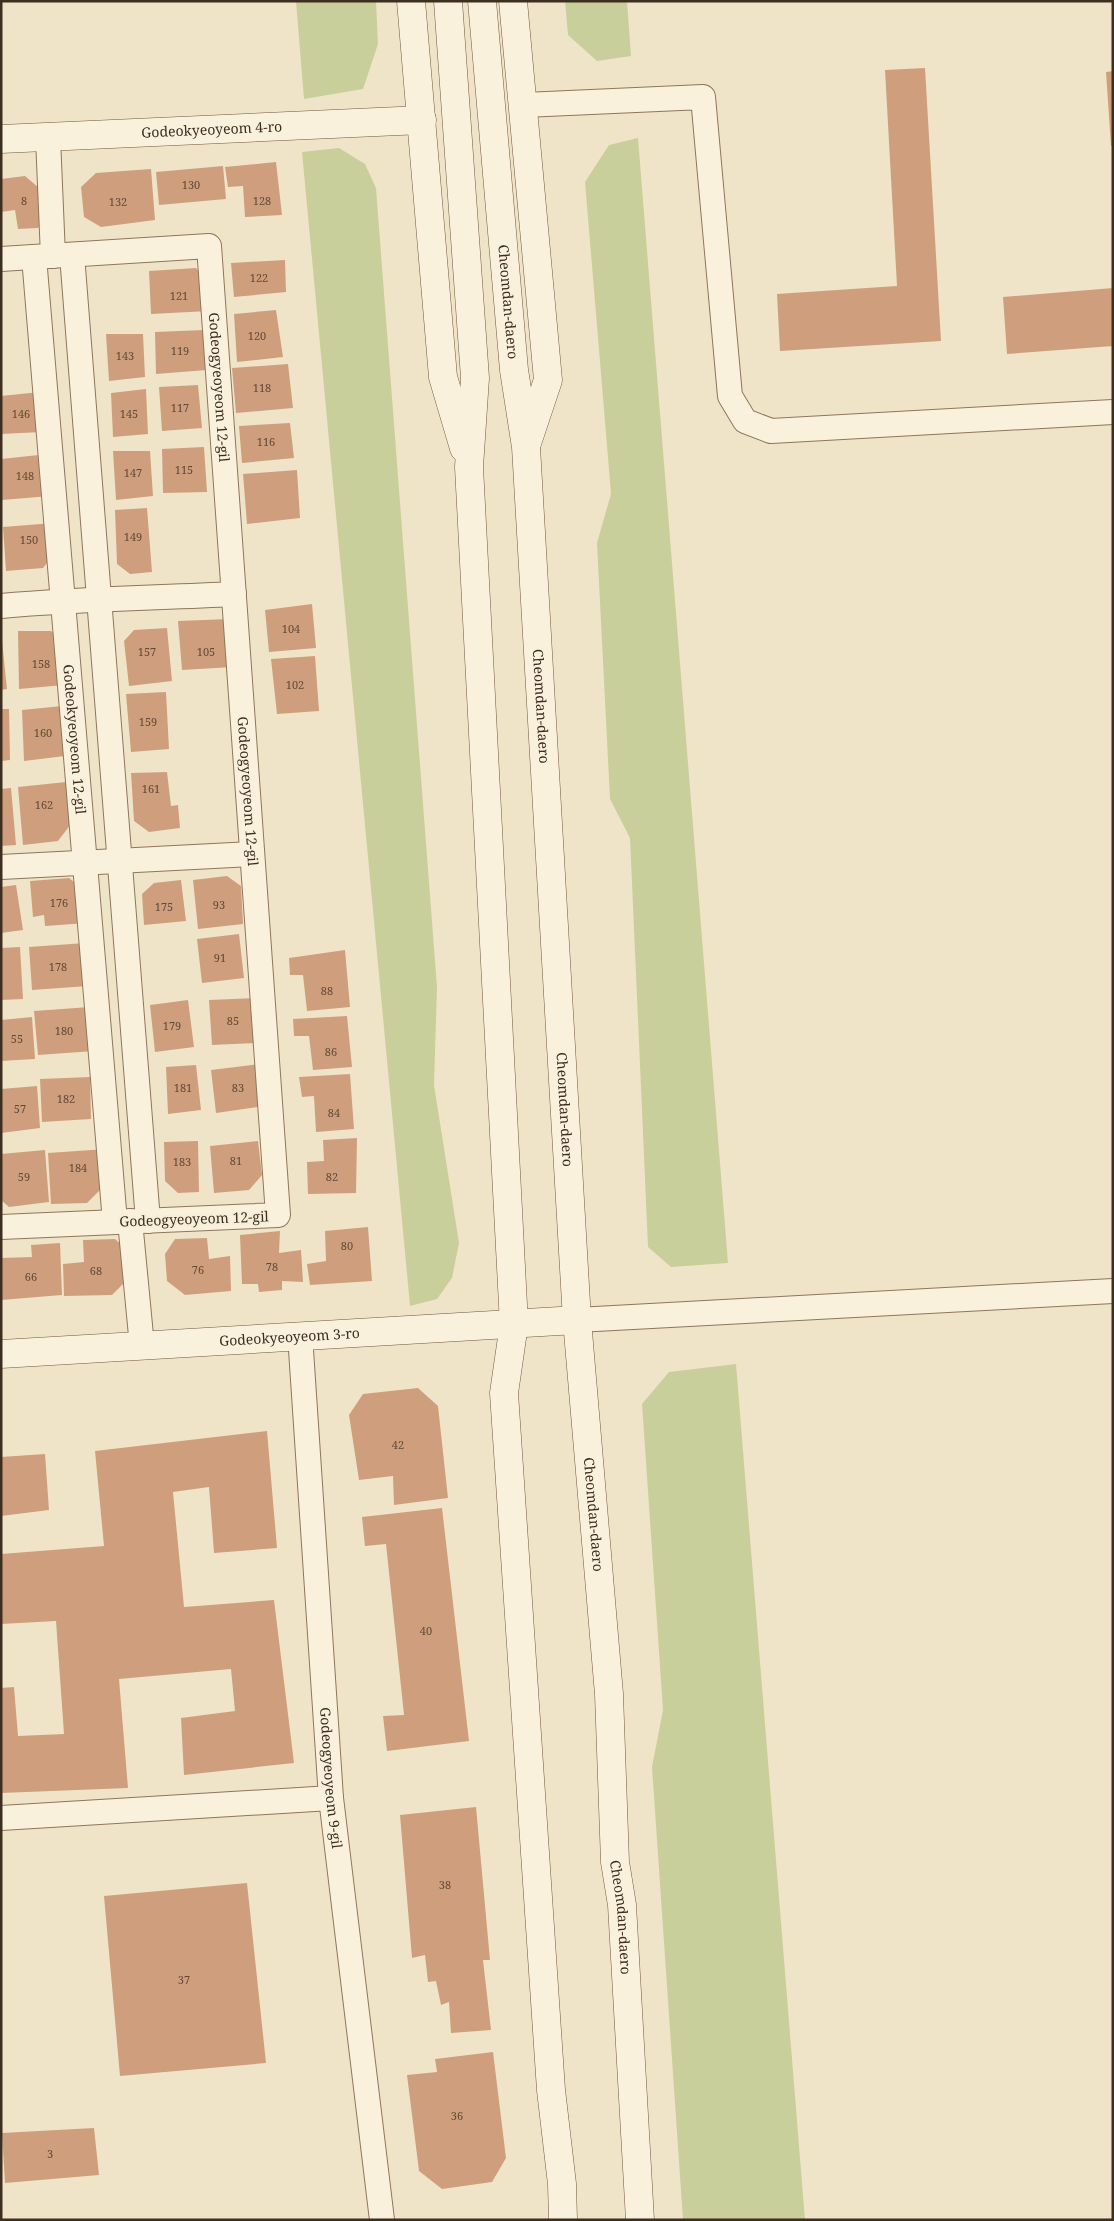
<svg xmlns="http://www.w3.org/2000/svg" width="1114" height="2221" font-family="'Noto Serif',serif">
	<rect width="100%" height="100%" fill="#f0e4c8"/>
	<path fill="#c9cf9b" d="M 296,1 L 376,1 L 378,44 L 363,89 L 304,99 Z
		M 565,1 L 627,1 L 631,56 L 597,61 L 568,35 Z
		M 638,138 L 728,1263 L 671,1267 L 648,1247 L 630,838 L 610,799 L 597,543 L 611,494 L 585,182 L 609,145 Z
		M 339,148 L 365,164 L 376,188 L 437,987 L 434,1085 L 459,1243 L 452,1278 L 437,1299 L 410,1306 L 302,152 Z
		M 736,1364 L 805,2220 L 683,2220 L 652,1767 L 663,1710 L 642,1404 L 669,1372 Z"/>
	<path fill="#cf9f7d" d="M 925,68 L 941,341 L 780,351 L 777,294 L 897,286 L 885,70 Z
		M 1113,71 L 1113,146 L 1111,146 L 1106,72 Z
		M 276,162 L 282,215 L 245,217 L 243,186 L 228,187 L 225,167 Z
		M 223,166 L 226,199 L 159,205 L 156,172 Z
		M 151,169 L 155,220 L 101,227 L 84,217 L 81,187 L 96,173 Z
		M 25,176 L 45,193 L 48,213 L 38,228 L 18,229 L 15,210 L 1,212 L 1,179 Z
		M 285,260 L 286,292 L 234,297 L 231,263 Z
		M 196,268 L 208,282 L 209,311 L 151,314 L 149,271 Z
		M 1113,288 L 1113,346 L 1007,354 L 1003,297 Z
		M 276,310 L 283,357 L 237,362 L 234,314 Z
		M 204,330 L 207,370 L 156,374 L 155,332 Z
		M 106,334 L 143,334 L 145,377 L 109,381 Z
		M 288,364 L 293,408 L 236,413 L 232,368 Z
		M 198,385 L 202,428 L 162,431 L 159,387 Z
		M 146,389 L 148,434 L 113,437 L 111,393 Z
		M 40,392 L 42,432 L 1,434 L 1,396 Z
		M 290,423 L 294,458 L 242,463 L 239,426 Z
		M 204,447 L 207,492 L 163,493 L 162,449 Z
		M 113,451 L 150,451 L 153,496 L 116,500 Z
		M 48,454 L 50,496 L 2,500 L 1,459 Z
		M 297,470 L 300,518 L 247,524 L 243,474 Z
		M 147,508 L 152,572 L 130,574 L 117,564 L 115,510 Z
		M 53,523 L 55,553 L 43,568 L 6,571 L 3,527 Z
		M 312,604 L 316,648 L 269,652 L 265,610 Z
		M 229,619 L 233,667 L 182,670 L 178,621 Z
		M 167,628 L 172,681 L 129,686 L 124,641 L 134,630 Z
		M 1,631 L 7,689 L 1,690 Z
		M 18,631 L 51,631 L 64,643 L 64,685 L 19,689 Z
		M 315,656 L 319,711 L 277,714 L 271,659 Z
		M 166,692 L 169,749 L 131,752 L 126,694 Z
		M 62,706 L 65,756 L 24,761 L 22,710 Z
		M 1,709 L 9,709 L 10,760 L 1,761 Z
		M 167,772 L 171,806 L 178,805 L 180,828 L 149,832 L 134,821 L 131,773 Z
		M 66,782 L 71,824 L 58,841 L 23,845 L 18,787 Z
		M 11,788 L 16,845 L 1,846 L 1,789 Z
		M 227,876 L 241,886 L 243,924 L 198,929 L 193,880 Z
		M 69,878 L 85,891 L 87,923 L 45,926 L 44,915 L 33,917 L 30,881 Z
		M 181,880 L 186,921 L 144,925 L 142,894 L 154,883 Z
		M 16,885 L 23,930 L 1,933 L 1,887 Z
		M 239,934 L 244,978 L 202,983 L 197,939 Z
		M 85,943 L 88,986 L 32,990 L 29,947 Z
		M 20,947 L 23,999 L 1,1000 L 1,948 Z
		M 345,950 L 350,1007 L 307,1011 L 303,975 L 290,975 L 289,958 Z
		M 256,998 L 258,1043 L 212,1045 L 209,1000 Z
		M 188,1000 L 194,1047 L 155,1052 L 150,1005 Z
		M 90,1007 L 94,1051 L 38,1055 L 34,1011 Z
		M 347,1016 L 352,1067 L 313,1070 L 309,1036 L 294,1036 L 293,1019 Z
		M 32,1017 L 35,1059 L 1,1061 L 1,1020 Z
		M 260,1064 L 265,1106 L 216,1113 L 211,1070 Z
		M 196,1065 L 201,1110 L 168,1114 L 166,1067 Z
		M 350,1074 L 354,1129 L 316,1132 L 314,1096 L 302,1097 L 299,1077 Z
		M 90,1077 L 91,1119 L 42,1122 L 40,1079 Z
		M 37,1086 L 40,1128 L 1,1133 L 1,1089 Z
		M 357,1138 L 356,1193 L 308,1194 L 307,1162 L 324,1161 L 323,1140 Z
		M 198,1141 L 199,1192 L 178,1193 L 165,1181 L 164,1142 Z
		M 258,1141 L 262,1175 L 249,1190 L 214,1193 L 210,1146 Z
		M 106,1149 L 107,1183 L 87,1203 L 51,1204 L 48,1153 Z
		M 45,1150 L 49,1202 L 9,1207 L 1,1200 L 1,1154 Z
		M 368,1227 L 372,1281 L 310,1285 L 307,1264 L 326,1261 L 325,1231 Z
		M 280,1231 L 279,1253 L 301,1250 L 303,1282 L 282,1281 L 282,1290 L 259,1292 L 258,1284 L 242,1284 L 240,1235 Z
		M 207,1238 L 209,1259 L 230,1256 L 231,1291 L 185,1295 L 167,1281 L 165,1254 L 175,1239 Z
		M 115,1239 L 129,1252 L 129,1278 L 112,1295 L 64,1296 L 63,1264 L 84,1262 L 83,1240 Z
		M 60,1243 L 62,1295 L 1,1300 L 1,1258 L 32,1257 L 31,1245 Z
		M 418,1388 L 438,1406 L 448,1498 L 394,1505 L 393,1476 L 359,1480 L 349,1415 L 363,1394 Z
		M 267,1431 L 277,1548 L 214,1553 L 209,1487 L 173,1492 L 184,1607 L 274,1600 L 294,1763 L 184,1775 L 181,1718 L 235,1711 L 231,1669 L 119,1679 L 128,1788 L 1,1793 L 1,1688 L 14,1687 L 18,1736 L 64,1734 L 56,1621 L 1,1624 L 1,1554 L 104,1546 L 95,1451 Z
		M 45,1454 L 49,1510 L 1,1516 L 1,1457 Z
		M 442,1508 L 469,1741 L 387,1751 L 383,1716 L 404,1715 L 386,1544 L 365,1546 L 362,1517 Z
		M 476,1807 L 490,1960 L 483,1960 L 491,2030 L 451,2033 L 449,2002 L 441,2005 L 436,1981 L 428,1982 L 425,1955 L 412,1958 L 400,1815 Z
		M 247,1883 L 266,2063 L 120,2076 L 104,1896 Z
		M 493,2052 L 506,2158 L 492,2182 L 442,2189 L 419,2171 L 407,2075 L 437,2072 L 435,2059 Z
		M 94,2128 L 99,2175 L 5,2183 L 2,2133 Z"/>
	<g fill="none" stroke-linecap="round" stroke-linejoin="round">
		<defs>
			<g id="street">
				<path d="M 524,105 L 703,97 L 730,396 L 745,421 L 771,431 L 1113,412"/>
				<path d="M 48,138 L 53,256"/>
				<path d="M 72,255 L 148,1221"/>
				<path id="s1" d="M 34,257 L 115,1222"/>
				<path id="s2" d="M 1,259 L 209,246 L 278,1215 L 1,1227"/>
				<path d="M 1,606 C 79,599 156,598 234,594"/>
				<path d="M 1,867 L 252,854"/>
				<path d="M 130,1221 L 142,1346"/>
				<path d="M 577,1320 L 1113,1291"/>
				<path id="s3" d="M 300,1335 L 331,1798 L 382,2220"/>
				<path d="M 1,1818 L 331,1798"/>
			</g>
			<g id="secondary">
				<path d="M 411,1 L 443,377 L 464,448"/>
				<path d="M 448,1 L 475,378 L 469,467 L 514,1324 L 504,1393 L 551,2090 L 562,2184 L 563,2220"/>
				<path id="s4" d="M 482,1 L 514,370 L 526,447 L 577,1320 L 609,1694 L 615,1862 L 622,1905 L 640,2220"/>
				<path d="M 513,1 L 548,380 L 527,443"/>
				<path id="s5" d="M 1,139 L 422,120"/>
				<path id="s6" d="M 1,1354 L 577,1320"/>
			</g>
		</defs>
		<use href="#street" stroke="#8d765c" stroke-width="26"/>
		<use href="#secondary" stroke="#6f573f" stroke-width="29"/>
		<use href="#street" stroke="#faf1dc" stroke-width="24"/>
		<use href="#secondary" stroke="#faf1dc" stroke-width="28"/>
	</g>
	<g text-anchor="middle" stroke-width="4.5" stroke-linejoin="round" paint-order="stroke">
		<g font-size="11" fill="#624a37">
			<text x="191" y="189">130</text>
			<text x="24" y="205">8</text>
			<text x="262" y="205">128</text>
			<text x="118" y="206">132</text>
			<text x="259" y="282">122</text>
			<text x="179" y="300">121</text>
			<text x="257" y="340">120</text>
			<text x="180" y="355">119</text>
			<text x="125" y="360">143</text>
			<text x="262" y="392">118</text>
			<text x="180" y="412">117</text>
			<text x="21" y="418">146</text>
			<text x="129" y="418">145</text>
			<text x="266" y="446">116</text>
			<text x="184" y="474">115</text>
			<text x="133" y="477">147</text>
			<text x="25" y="480">148</text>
			<text x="133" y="541">149</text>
			<text x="29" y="544">150</text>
			<text x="291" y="633">104</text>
			<text x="147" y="656">157</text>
			<text x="206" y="656">105</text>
			<text x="41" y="668">158</text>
			<text x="295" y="689">102</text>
			<text x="148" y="726">159</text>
			<text x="43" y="737">160</text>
			<text x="151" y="793">161</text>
			<text x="44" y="809">162</text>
			<text x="59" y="907">176</text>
			<text x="219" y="909">93</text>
			<text x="164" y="911">175</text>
			<text x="220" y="962">91</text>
			<text x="58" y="971">178</text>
			<text x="327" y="995">88</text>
			<text x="233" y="1025">85</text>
			<text x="172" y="1030">179</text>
			<text x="64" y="1035">180</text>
			<text x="17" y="1043">55</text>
			<text x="331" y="1056">86</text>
			<text x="183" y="1092">181</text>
			<text x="238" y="1092">83</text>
			<text x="66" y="1103">182</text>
			<text x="20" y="1113">57</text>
			<text x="334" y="1117">84</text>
			<text x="236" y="1165">81</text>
			<text x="182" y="1166">183</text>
			<text x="78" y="1172">184</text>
			<text x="24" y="1181">59</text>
			<text x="332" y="1181">82</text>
			<text x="347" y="1250">80</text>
			<text x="272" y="1271">78</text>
			<text x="198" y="1274">76</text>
			<text x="96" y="1275">68</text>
			<text x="31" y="1281">66</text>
			<text x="398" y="1449">42</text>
			<text x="426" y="1635">40</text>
			<text x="445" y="1889">38</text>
			<text x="184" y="1984">37</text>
			<text x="457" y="2120">36</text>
			<text x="50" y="2158">3</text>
		</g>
		<g font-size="14" fill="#3d2e20" stroke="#f7eed8">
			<text dy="5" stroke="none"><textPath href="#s5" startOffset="211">Godeokyeoyeom 4-ro</textPath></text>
			<text dy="5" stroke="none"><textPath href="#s4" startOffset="302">Cheomdan-daero</textPath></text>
			<text dy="5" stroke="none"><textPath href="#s2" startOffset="350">Godeogyeoyeom 12-gil</textPath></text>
			<text dy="5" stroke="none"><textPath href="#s4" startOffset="708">Cheomdan-daero</textPath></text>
			<text dy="5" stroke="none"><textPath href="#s1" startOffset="484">Godeokyeoyeom 12-gil</textPath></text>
			<text dy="5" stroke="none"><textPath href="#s2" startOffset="755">Godeogyeoyeom 12-gil</textPath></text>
			<text dy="5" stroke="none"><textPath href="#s4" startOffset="1112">Cheomdan-daero</textPath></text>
			<text transform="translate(194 1219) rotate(-2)" y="5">Godeogyeoyeom 12-gil</text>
			<text dy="5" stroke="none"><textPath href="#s6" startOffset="289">Godeokyeoyeom 3-ro</textPath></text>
			<text dy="5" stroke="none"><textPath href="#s4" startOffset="1518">Cheomdan-daero</textPath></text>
			<text dy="5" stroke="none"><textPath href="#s3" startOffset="444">Godeogyeoyeom 9-gil</textPath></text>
			<text dy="5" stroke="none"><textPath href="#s4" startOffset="1922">Cheomdan-daero</textPath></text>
		</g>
	</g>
	<rect width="1114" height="2221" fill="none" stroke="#3d2e20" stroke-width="5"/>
</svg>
